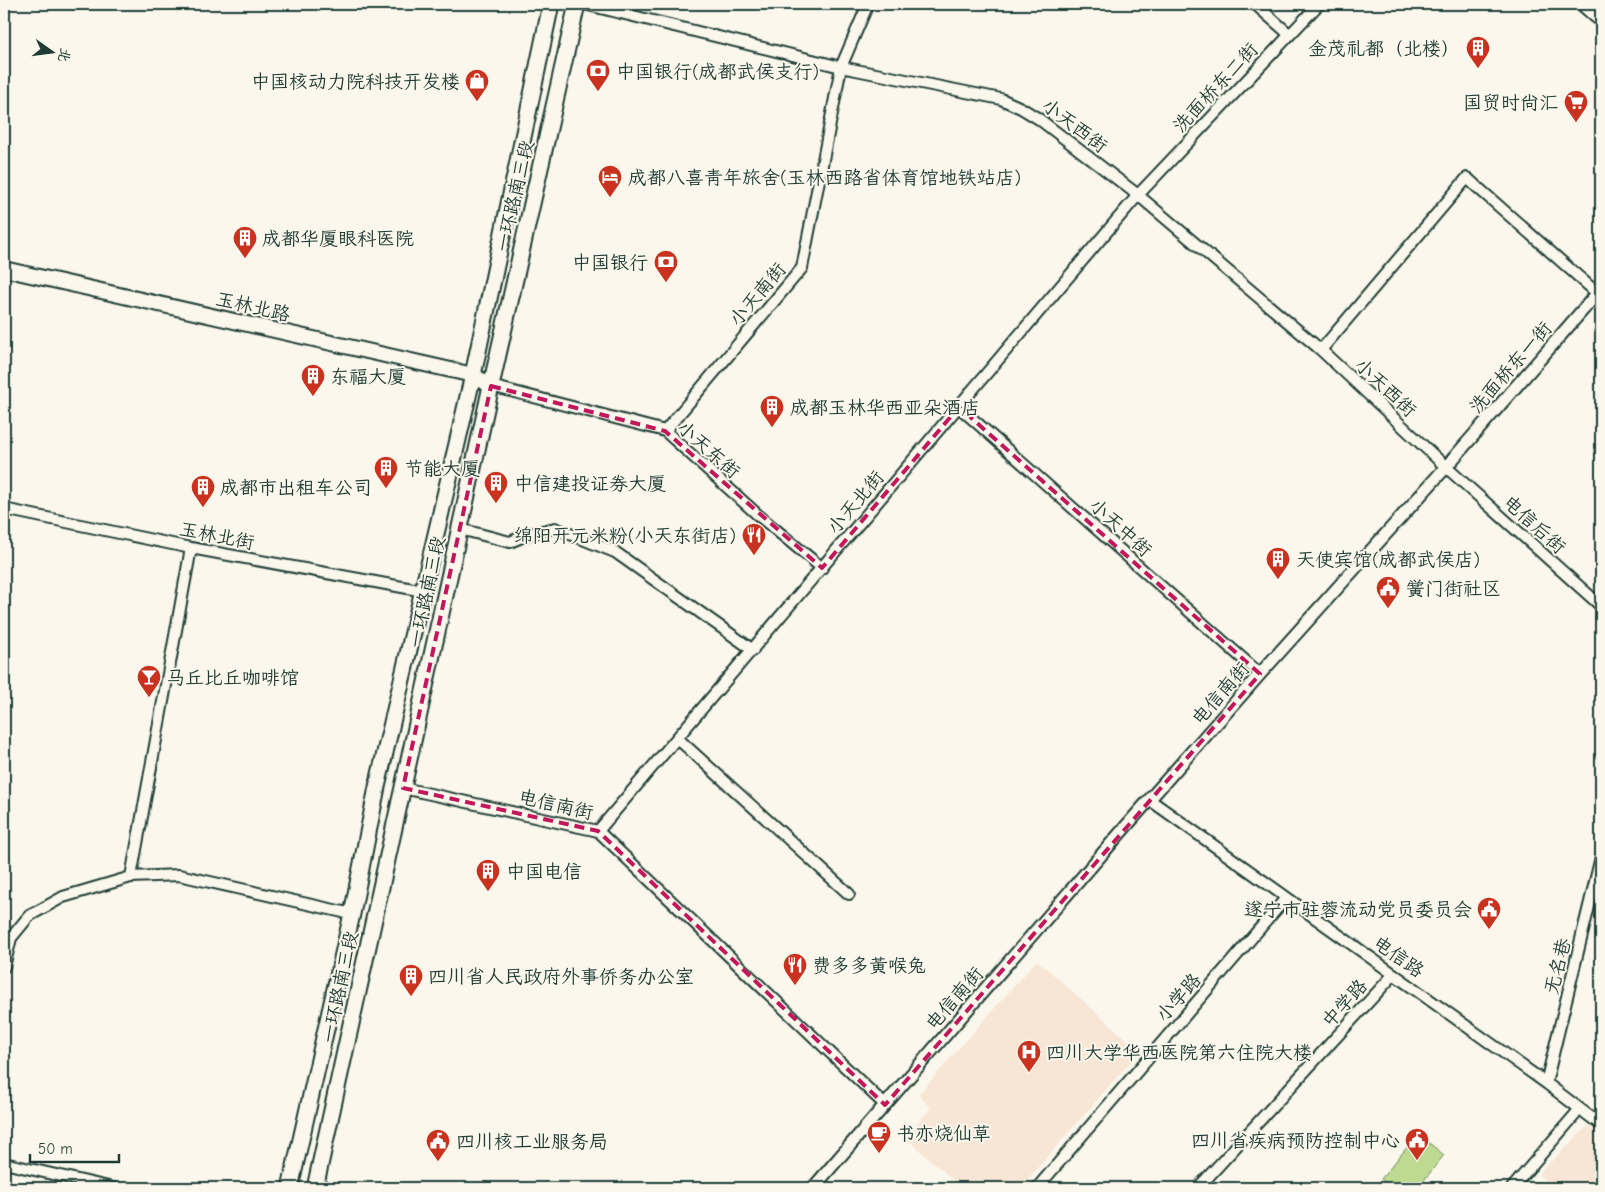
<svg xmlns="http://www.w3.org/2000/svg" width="1605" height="1192" font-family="'Comic Neue','LXGW WenKai TC',sans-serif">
	<rect width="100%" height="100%" fill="#fbf7ec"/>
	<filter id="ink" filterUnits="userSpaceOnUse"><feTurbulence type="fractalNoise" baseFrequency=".02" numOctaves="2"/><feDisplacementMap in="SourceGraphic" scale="10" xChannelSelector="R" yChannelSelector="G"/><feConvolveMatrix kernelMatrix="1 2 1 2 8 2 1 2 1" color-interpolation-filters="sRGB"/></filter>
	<g filter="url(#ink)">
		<path fill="#f7e6d5" d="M 1037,960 L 1140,1051 L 1020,1188 L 962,1188 L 905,1137 L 931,1108 L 918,1095 Z
			M 1589,1125 L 1601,1136 L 1601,1188 L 1554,1188 L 1538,1174 Z"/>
		<path fill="#bed990" stroke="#6e8b62" d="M 1418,1134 L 1444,1155 L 1418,1188 L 1392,1188 L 1381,1179 Z"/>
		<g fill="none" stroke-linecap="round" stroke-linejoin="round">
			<defs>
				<path id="minor" d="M 584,4 L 841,67 L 1001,99 L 1021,108 L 1039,119 L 1138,195 L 1321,350 L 1446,467 L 1601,606
					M 1255,4 L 1289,34
					M 1321,350 L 1467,178 L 1597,293
					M 491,386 L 665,431 L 758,515 L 822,568
					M 959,407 L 1260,674
					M 665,431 L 802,268 L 841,67 L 868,4
					M 4,509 L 191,548 L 424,591
					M 460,529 L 510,542 L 529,534 L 555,528 L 615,552 L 753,650
					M 677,738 L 849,894
					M 403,788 L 598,831 L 885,1105
					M 1150,800 L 1546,1083 L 1601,1125
					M 598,831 L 1138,195 L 1319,4
					M 131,877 L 191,548
					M 4,967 L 11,938 L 29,916 L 63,897 L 131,877 L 179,875 L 352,914
					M 1546,1083 L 1601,857
					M 4,1163 L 113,1188
					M 1037,1188 L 1286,898
					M 1198,1188 L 1394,974
					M 1512,1188 L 1580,1109"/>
				<path id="tertiary" d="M 813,1188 L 1128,824 L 1260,674 L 1446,467 L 1601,289"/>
				<path id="secondary" d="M 4,269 L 473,375 L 491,386"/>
				<path id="primary" d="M 1584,4 L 1601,19
					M 290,1188 L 352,914 L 377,787 L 473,375 L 551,4
					M 315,1188 L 491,386 L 577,4"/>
			</defs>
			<use href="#minor" stroke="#1f3d34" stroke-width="14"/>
			<use href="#tertiary" stroke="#1f3d34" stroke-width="15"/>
			<use href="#secondary" stroke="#1f3d34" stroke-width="18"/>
			<use href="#primary" stroke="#1f3d34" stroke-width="19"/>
			<use href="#minor" stroke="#fbf7ec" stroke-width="10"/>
			<use href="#tertiary" stroke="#fbf7ec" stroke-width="11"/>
			<use href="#secondary" stroke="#fbf7ec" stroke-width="14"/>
			<use href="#primary" stroke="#fbf7ec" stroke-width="15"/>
		</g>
	</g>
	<path fill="none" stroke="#c2185b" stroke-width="4" stroke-dasharray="10 6" stroke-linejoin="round" d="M 491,386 L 665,431 L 822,568 L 959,407 L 1260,674 L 885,1105 L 598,831 L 403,788 Z"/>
	<defs>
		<symbol id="building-pin" viewBox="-11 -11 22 30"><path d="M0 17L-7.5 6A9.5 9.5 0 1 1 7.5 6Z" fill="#c8321e" stroke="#fbf7ec"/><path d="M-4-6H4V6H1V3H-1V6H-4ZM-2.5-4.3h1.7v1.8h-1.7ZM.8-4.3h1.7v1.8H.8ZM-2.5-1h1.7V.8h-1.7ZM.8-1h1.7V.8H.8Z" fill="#fff"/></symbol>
		<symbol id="bank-pin" viewBox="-11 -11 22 30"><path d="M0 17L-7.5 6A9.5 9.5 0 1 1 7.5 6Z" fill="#c8321e" stroke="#fbf7ec"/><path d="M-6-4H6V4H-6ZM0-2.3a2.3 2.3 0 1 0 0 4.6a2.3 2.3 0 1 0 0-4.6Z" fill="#fff"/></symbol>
		<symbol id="shop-pin" viewBox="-11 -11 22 30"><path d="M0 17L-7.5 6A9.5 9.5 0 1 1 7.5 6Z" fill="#c8321e" stroke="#fbf7ec"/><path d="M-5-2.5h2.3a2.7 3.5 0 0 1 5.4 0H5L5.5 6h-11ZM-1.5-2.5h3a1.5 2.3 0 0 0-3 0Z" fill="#fff"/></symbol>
		<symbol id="supermarket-pin" viewBox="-11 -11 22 30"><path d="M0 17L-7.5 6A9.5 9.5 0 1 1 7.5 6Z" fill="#c8321e" stroke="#fbf7ec"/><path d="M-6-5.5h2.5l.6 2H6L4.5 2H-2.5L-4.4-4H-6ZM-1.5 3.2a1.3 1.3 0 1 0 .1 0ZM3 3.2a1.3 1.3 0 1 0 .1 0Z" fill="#fff"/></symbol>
		<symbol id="hotel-pin" viewBox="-11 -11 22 30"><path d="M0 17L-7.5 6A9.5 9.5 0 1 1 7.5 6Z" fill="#c8321e" stroke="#fbf7ec"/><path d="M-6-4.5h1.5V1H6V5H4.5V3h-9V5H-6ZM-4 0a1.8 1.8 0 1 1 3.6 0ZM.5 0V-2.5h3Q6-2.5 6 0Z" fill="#fff"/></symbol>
		<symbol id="restaurant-pin" viewBox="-11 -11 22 30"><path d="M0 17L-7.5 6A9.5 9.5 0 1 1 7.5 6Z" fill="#c8321e" stroke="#fbf7ec"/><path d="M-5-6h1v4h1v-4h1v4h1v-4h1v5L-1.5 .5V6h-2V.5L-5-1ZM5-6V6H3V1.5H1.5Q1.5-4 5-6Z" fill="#fff"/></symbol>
		<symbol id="civic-pin" viewBox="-11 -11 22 30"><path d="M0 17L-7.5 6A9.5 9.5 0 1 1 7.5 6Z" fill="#c8321e" stroke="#fbf7ec"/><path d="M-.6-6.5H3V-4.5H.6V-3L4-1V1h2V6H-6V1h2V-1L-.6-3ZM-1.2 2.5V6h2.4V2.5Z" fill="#fff"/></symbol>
		<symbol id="bar-pin" viewBox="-11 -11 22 30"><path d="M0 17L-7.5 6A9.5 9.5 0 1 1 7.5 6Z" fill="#c8321e" stroke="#fbf7ec"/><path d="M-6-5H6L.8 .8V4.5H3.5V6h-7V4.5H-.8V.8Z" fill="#fff"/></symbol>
		<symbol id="hospital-pin" viewBox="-11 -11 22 30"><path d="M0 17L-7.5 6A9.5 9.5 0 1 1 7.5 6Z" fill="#c8321e" stroke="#fbf7ec"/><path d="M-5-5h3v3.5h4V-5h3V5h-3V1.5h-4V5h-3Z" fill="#fff"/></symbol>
		<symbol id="cafe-pin" viewBox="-11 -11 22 30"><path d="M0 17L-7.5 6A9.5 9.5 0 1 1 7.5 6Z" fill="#c8321e" stroke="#fbf7ec"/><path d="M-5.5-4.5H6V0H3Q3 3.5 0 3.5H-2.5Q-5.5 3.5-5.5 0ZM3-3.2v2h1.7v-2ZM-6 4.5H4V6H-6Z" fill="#fff"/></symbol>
	</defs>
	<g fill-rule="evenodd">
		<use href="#building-pin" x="1464" y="34" width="28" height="38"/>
		<use href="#bank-pin" x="584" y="57" width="28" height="38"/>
		<use href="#shop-pin" x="463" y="67" width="28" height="38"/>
		<use href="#supermarket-pin" x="1562" y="88" width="28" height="38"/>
		<use href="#hotel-pin" x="596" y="163" width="28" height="38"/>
		<use href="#building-pin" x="231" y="224" width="28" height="38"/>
		<use href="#bank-pin" x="652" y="248" width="28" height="38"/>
		<use href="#building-pin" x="299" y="362" width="28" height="38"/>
		<use href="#building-pin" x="758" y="393" width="28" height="38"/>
		<use href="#building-pin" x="372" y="454" width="28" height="38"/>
		<use href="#building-pin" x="482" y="469" width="28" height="38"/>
		<use href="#building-pin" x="189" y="473" width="28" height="38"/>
		<use href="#restaurant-pin" x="740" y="521" width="28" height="38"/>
		<use href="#building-pin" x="1264" y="545" width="28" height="38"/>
		<use href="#civic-pin" x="1374" y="574" width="28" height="38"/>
		<use href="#bar-pin" x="135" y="663" width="28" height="38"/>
		<use href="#building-pin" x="474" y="857" width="28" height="38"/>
		<use href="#civic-pin" x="1475" y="895" width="28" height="38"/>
		<use href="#restaurant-pin" x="781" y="951" width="28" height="38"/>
		<use href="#building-pin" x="397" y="962" width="28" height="38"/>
		<use href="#hospital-pin" x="1015" y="1038" width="28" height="38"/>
		<use href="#cafe-pin" x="865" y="1119" width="28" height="38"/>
		<use href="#civic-pin" x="1403" y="1126" width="28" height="38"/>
		<use href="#civic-pin" x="424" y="1127" width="28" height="38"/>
	</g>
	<g text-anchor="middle" stroke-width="4" stroke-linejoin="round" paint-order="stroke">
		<g font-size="19" fill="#1f3d34" stroke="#fbf7ec" text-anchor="start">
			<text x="1460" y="55" text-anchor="end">金茂礼都（北楼）</text>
			<text x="616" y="78">中国银行(成都武侯支行)</text>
			<text x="460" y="88" text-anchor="end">中国核动力院科技开发楼</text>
			<text x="1558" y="109" text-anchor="end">国贸时尚汇</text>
			<text x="628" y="184">成都八喜青年旅舍(玉林西路省体育馆地铁站店)</text>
			<text x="262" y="245">成都华厦眼科医院</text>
			<text x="648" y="269" text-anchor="end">中国银行</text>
			<text x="330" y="383">东福大厦</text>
			<text x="790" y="414">成都玉林华西亚朵酒店</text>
			<text x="404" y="475">节能大厦</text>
			<text x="514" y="490">中信建投证券大厦</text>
			<text x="220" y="494">成都市出租车公司</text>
			<text x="736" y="542" text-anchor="end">绵阳开元米粉(小天东街店)</text>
			<text x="1296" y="566">天使宾馆(成都武侯店)</text>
			<text x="1406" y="595">黉门街社区</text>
			<text x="166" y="684">马丘比丘咖啡馆</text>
			<text x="506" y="878">中国电信</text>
			<text x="1472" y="916" text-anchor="end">遂宁市驻蓉流动党员委员会</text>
			<text x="812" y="972">费多多黄喉兔</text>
			<text x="428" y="983">四川省人民政府外事侨务办公室</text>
			<text x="1046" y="1059">四川大学华西医院第六住院大楼</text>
			<text x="896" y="1140">书亦烧仙草</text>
			<text x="1400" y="1147" text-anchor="end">四川省疾病预防控制中心</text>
			<text x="456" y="1148">四川核工业服务局</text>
		</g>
		<g font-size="19" fill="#1f3d34" stroke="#fbf7ec">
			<text transform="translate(1215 87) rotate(-47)" y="7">洗面桥东二街</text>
			<text transform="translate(1075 125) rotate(37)" y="7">小天西街</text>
			<text transform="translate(514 196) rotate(-77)" y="7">一环路南三段</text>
			<text transform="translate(757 294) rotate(-50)" y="7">小天南街</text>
			<text transform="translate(253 306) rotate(13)" y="7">玉林北路</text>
			<text transform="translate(1510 367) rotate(-49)" y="7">洗面桥东一街</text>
			<text transform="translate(1386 387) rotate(43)" y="7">小天西街</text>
			<text transform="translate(709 449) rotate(41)" y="7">小天东街</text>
			<text transform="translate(855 502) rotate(-50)" y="7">小天北街</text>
			<text transform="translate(1535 524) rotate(42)" y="7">电信后街</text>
			<text transform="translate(1121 527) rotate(42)" y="7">小天中街</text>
			<text transform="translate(217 535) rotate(11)" y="7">玉林北街</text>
			<text transform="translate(426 592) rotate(-78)" y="7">一环路南三段</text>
			<text transform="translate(1220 693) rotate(-49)" y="7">电信南街</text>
			<text transform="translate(556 804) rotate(13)" y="7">电信南街</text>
			<text transform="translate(1399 956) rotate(35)" y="7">电信路</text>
			<text transform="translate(1557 966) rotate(-76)" y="7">无名巷</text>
			<text transform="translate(339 987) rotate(-78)" y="7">一环路南三段</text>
			<text transform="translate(1178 997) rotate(-49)" y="7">小学路</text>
			<text transform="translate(954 998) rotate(-49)" y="7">电信南街</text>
			<text transform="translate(1344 1003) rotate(-48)" y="7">中学路</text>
		</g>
	</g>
	<rect width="1605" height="1192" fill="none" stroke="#fbf7ec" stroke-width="20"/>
	<rect x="10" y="10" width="1585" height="1172" fill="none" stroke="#1f3d34" stroke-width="2" filter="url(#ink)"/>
	<g transform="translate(52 52) rotate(104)" stroke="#fbf7ec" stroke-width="4" paint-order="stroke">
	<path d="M0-4L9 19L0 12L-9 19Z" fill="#1f3d34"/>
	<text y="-8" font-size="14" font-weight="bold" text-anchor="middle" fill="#1f3d34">北</text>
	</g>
	<path d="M30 1154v8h89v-8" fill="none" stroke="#1f3d34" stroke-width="2.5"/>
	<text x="38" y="1154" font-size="15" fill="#1f3d34" stroke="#fbf7ec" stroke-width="4" paint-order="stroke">50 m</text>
</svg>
